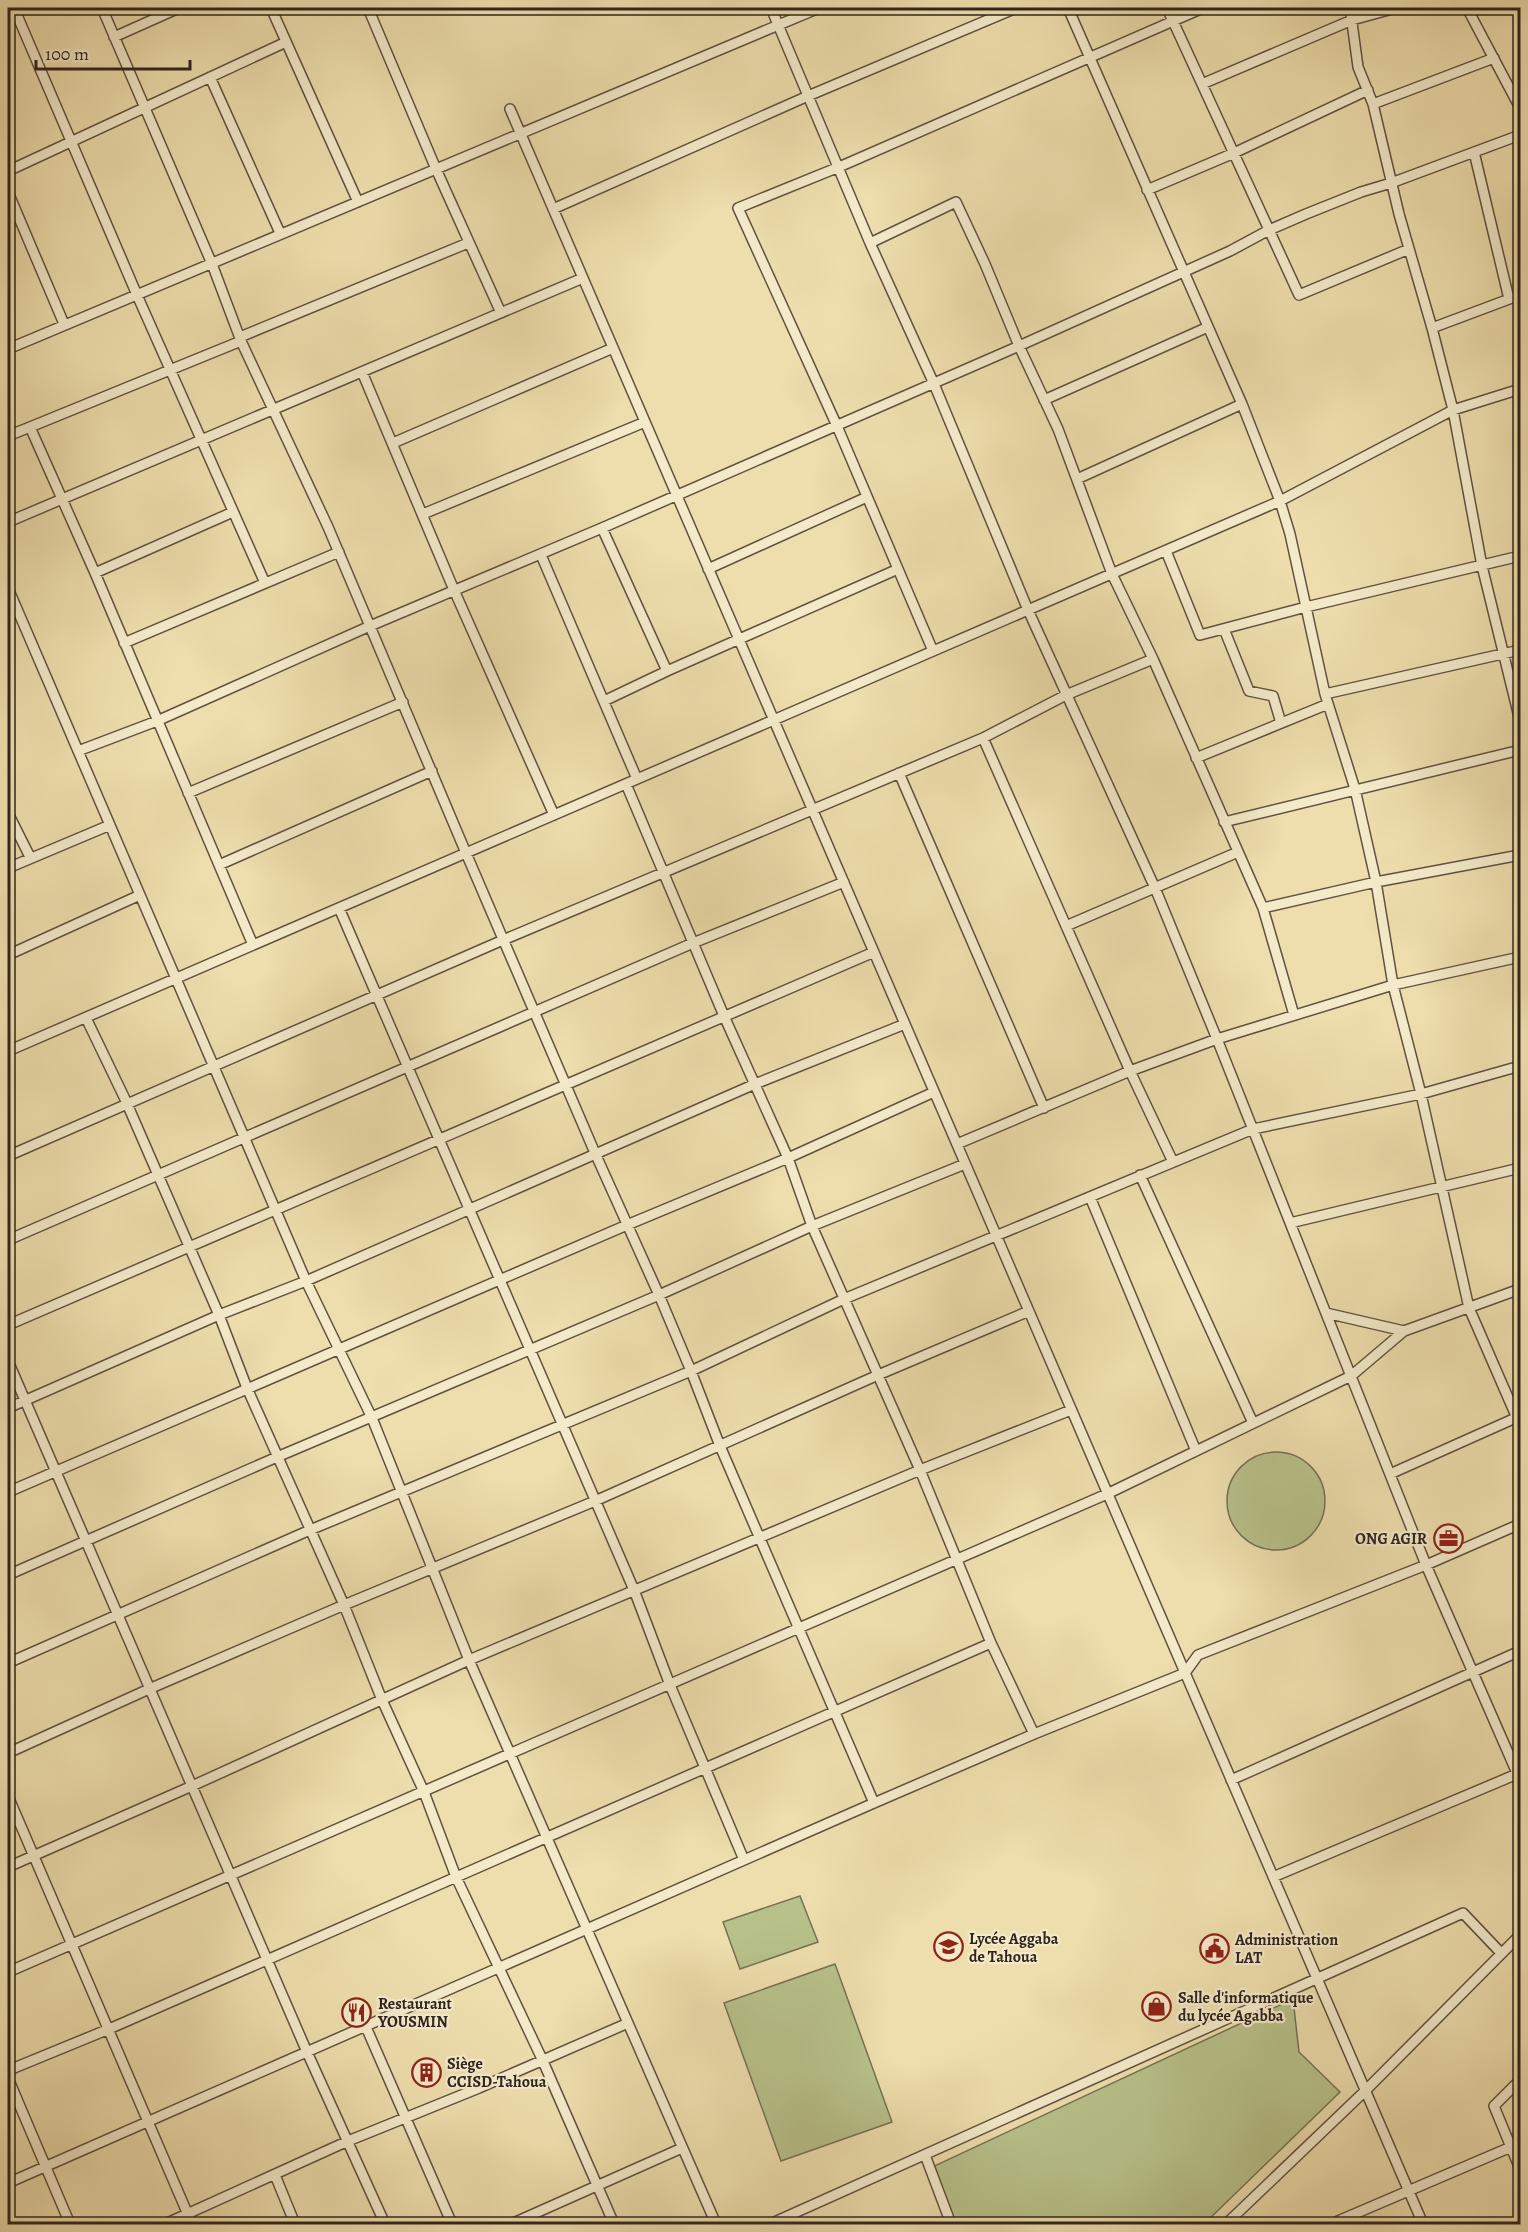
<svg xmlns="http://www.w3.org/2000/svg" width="1528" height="2232" font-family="Alegreya,serif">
	<rect width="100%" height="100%" fill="#eedead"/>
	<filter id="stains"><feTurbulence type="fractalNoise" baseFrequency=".00333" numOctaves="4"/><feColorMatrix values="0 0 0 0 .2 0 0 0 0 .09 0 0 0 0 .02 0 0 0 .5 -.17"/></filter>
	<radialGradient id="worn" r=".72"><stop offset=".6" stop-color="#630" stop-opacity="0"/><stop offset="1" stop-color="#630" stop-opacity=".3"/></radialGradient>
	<path fill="#b8c18a" stroke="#747254" stroke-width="1.5" d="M1227 1501a49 49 0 1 1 98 0a49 49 0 1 1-98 0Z
		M 800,1896 L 818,1942 L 740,1969 L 723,1922 Z
		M 835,1964 L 892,2122 L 781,2161 L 724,2003 Z
		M 1293,1999 L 1299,2052 L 1340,2092 L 1204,2224 L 955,2224 L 930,2168 Z"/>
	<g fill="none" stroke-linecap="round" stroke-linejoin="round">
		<defs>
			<path id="street" d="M 14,8 L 137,295 L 265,583
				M 102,8 L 212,264 L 241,341 L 328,527 L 466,853 L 595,1153 L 659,1295 L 691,1371 L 720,1446 L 874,1803
				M 271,8 L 358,202
				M 368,8 L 436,169 L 501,313
				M 771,8 L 870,243 L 934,384 L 1028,610 L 1155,888 L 1217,1039 L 1426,1565 L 1520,1780
				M 1068,8 L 1242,404 L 1280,501 L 1290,534 L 1325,694 L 1355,789 L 1376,882 L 1393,985 L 1421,1094 L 1469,1308 L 1520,1425
				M 1167,8 L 1299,295 L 1409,249
				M 1350,8 L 1358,67 L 1373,104 L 1399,214 L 1432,328 L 1453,410 L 1482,566 L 1520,721
				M 1467,8 L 1520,108
				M 114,37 L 179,8
				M 210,77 L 280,233
				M 1202,84 L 1352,20 L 1396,8
				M 1373,104 L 1494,58
				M 510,109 L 1423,2224
				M 1474,152 L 1509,299
				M 8,171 L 286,42
				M 1147,190 L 1234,153 L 1368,90
				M 8,192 L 64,324
				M 553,209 L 808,96 L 1016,8
				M 870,243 L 956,202 L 985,264 L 1019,346 L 1058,429 L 1112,574 L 1153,659 L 1263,908 L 1294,1015
				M 1432,328 L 1520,295
				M 240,337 L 468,243
				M 8,349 L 819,8
				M 362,372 L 454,590 L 554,815
				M 1044,400 L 1208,327
				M 30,427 L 95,573 L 253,945
				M 8,436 L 241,341
				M 393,443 L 613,348
				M 1077,479 L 1242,404
				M 423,514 L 645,422
				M 8,522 L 583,278
				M 602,528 L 667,671
				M 1166,551 L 1200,635 L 1306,607 L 1520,556
				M 541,555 L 637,779
				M 708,569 L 867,497
				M 95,573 L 233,512
				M 8,588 L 306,1281 L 372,1418 L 469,1660 L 716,2224
				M 1224,629 L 1249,691 L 1273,696 L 1281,723
				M 124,643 L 339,552
				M 933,651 L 837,426 L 738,208 L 839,167 L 1203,8
				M 1325,694 L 1520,650
				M 604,701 L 667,671 L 898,569
				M 983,738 L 1130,1071 L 1173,1162
				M 78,751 L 157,721 L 370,626 L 602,528 L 1019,346 L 1230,251 L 1269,230 L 1306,214 L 1361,192 L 1391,183 L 1520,135
				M 1196,758 L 1328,704
				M 899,773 L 1044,1108
				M 626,784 L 724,1016 L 788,1158 L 812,1226 L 920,1470 L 991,1643 L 1034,1734
				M 188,793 L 403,702
				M 8,813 L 30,857
				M 1224,822 L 1520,750
				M 219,865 L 432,771
				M 8,868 L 110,825
				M 339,908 L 634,1590 L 670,1685 L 744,1860
				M 1263,908 L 1376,882 L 1520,855
				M 1066,926 L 1238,852
				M 8,955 L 140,895
				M 86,1018 L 125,1099 L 219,1315 L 247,1388 L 344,1605 L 382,1700 L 424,1792 L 456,1877 L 542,2059 L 614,2224
				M 8,1051 L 1280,501 L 1453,410 L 1520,389
				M 957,1144 L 1130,1071 L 1217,1039 L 1393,985 L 1520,957
				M 8,1156 L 503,940 L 983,738 L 1066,695 L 1153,659
				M 1140,1175 L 1253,1423
				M 1090,1197 L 1196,1451
				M 1290,1223 L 1520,1168
				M 8,1240 L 693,943 L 844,882
				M 1326,1313 L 1404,1331
				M 8,1325 L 874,952
				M 8,1361 L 307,2052 L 385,2224
				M 8,1408 L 219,1315 L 306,1281 L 755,1084 L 905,1024
				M 1390,1474 L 1520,1416
				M 8,1492 L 627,1225 L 788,1158 L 934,1092
				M 8,1575 L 277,1457 L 659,1295 L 812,1226 L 965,1164
				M 8,1663 L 310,1530 L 691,1371 L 844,1299 L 1253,1129 L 1421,1094 L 1520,1066
				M 8,1753 L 149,1689 L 344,1605 L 595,1501 L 878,1375 L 1029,1311
				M 1231,1780 L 1520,1651
				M 8,1796 L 192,2224
				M 8,1867 L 192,1786 L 469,1660 L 920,1470 L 1071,1410
				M 1273,1877 L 1517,1774
				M 8,1972 L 1107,1494 L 1351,1376 L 1404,1331 L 1520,1289
				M 366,2027 L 452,2224
				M 8,2073 L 14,2068 L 109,2029 L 991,1643
				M 8,2078 L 70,2224
				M 1520,2080 L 1494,2106 L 1520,2169
				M 925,2155 L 951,2224
				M 275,2175 L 295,2224
				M 8,2183 L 874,1803 L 1034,1734 L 1185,1673 L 1198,1655 L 1426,1565 L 1520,1524
				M 165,2224 L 348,2141 L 479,2088 L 628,2023
				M 511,2224 L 682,2148
				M 770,2224 L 1463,1913 L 1501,1953
				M 1226,2224 L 1365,2091 L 1520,1935
				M 1331,2224 L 1511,2147"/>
		</defs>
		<use href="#street" stroke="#605241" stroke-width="12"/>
		<use href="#street" stroke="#f4eaca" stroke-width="9"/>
	</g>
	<defs>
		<symbol id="office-ring" viewBox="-11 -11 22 22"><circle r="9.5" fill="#f4eaca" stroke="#8f2418" stroke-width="1.5"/><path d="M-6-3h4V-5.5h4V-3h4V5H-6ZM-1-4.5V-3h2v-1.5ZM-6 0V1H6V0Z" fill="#8f2418"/></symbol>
		<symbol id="school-ring" viewBox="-11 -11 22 22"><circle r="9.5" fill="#f4eaca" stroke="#8f2418" stroke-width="1.5"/><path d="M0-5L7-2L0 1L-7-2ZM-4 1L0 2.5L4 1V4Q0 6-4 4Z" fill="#8f2418"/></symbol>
		<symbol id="civic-ring" viewBox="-11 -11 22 22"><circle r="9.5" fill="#f4eaca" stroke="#8f2418" stroke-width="1.5"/><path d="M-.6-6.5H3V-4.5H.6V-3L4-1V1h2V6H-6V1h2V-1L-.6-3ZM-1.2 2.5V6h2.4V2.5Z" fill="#8f2418"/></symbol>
		<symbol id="shop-ring" viewBox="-11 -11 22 22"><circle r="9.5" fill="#f4eaca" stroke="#8f2418" stroke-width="1.5"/><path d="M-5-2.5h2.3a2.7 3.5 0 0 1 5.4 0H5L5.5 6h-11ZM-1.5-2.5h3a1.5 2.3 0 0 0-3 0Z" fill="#8f2418"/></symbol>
		<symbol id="restaurant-ring" viewBox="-11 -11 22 22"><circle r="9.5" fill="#f4eaca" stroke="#8f2418" stroke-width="1.5"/><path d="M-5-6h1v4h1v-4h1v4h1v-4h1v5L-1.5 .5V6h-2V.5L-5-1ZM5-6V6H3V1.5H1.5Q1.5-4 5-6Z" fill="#8f2418"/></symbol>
		<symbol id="building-ring" viewBox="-11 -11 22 22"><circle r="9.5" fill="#f4eaca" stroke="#8f2418" stroke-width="1.5"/><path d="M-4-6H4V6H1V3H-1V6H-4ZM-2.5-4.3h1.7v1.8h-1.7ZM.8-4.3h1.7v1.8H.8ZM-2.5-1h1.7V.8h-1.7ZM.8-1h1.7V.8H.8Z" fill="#8f2418"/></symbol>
	</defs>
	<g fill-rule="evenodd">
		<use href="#office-ring" x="1432" y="1522" width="33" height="33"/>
		<use href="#school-ring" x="932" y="1930" width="33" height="33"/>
		<use href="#civic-ring" x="1198" y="1932" width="33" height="33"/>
		<use href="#shop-ring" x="1140" y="1990" width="33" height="33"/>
		<use href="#restaurant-ring" x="340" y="1996" width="33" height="33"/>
		<use href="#building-ring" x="410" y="2056" width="33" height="33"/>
	</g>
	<g text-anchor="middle" stroke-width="4.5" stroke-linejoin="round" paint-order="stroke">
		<g font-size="16" font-weight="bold" fill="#30241d" stroke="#f4eaca" text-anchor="start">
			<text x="1427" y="1544" text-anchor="end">ONG AGIR</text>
			<text x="969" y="1944">Lycée Aggaba<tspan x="969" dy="18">de Tahoua</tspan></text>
			<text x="1235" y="1945">Administration<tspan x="1235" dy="18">LAT</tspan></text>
			<text x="1178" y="2003">Salle d'informatique<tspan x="1178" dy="18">du lycée Agabba</tspan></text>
			<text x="378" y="2009">Restaurant<tspan x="378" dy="18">YOUSMIN</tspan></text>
			<text x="447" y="2069">Siège<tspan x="447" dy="18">CCISD-Tahoua</tspan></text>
		</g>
	</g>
	<rect width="1528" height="2232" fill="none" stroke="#eedead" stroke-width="30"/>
	<rect x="9" y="9" width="1510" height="2214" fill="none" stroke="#30241d" stroke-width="3"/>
	<rect x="15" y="15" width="1498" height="2202" fill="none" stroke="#30241d" stroke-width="1.5"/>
	<path d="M36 60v9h154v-9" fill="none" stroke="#30241d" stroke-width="3"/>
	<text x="45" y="60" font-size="18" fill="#30241d" stroke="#f4eaca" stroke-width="4.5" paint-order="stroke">100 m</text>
	<rect width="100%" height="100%" filter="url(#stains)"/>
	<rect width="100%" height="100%" fill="url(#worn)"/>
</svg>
